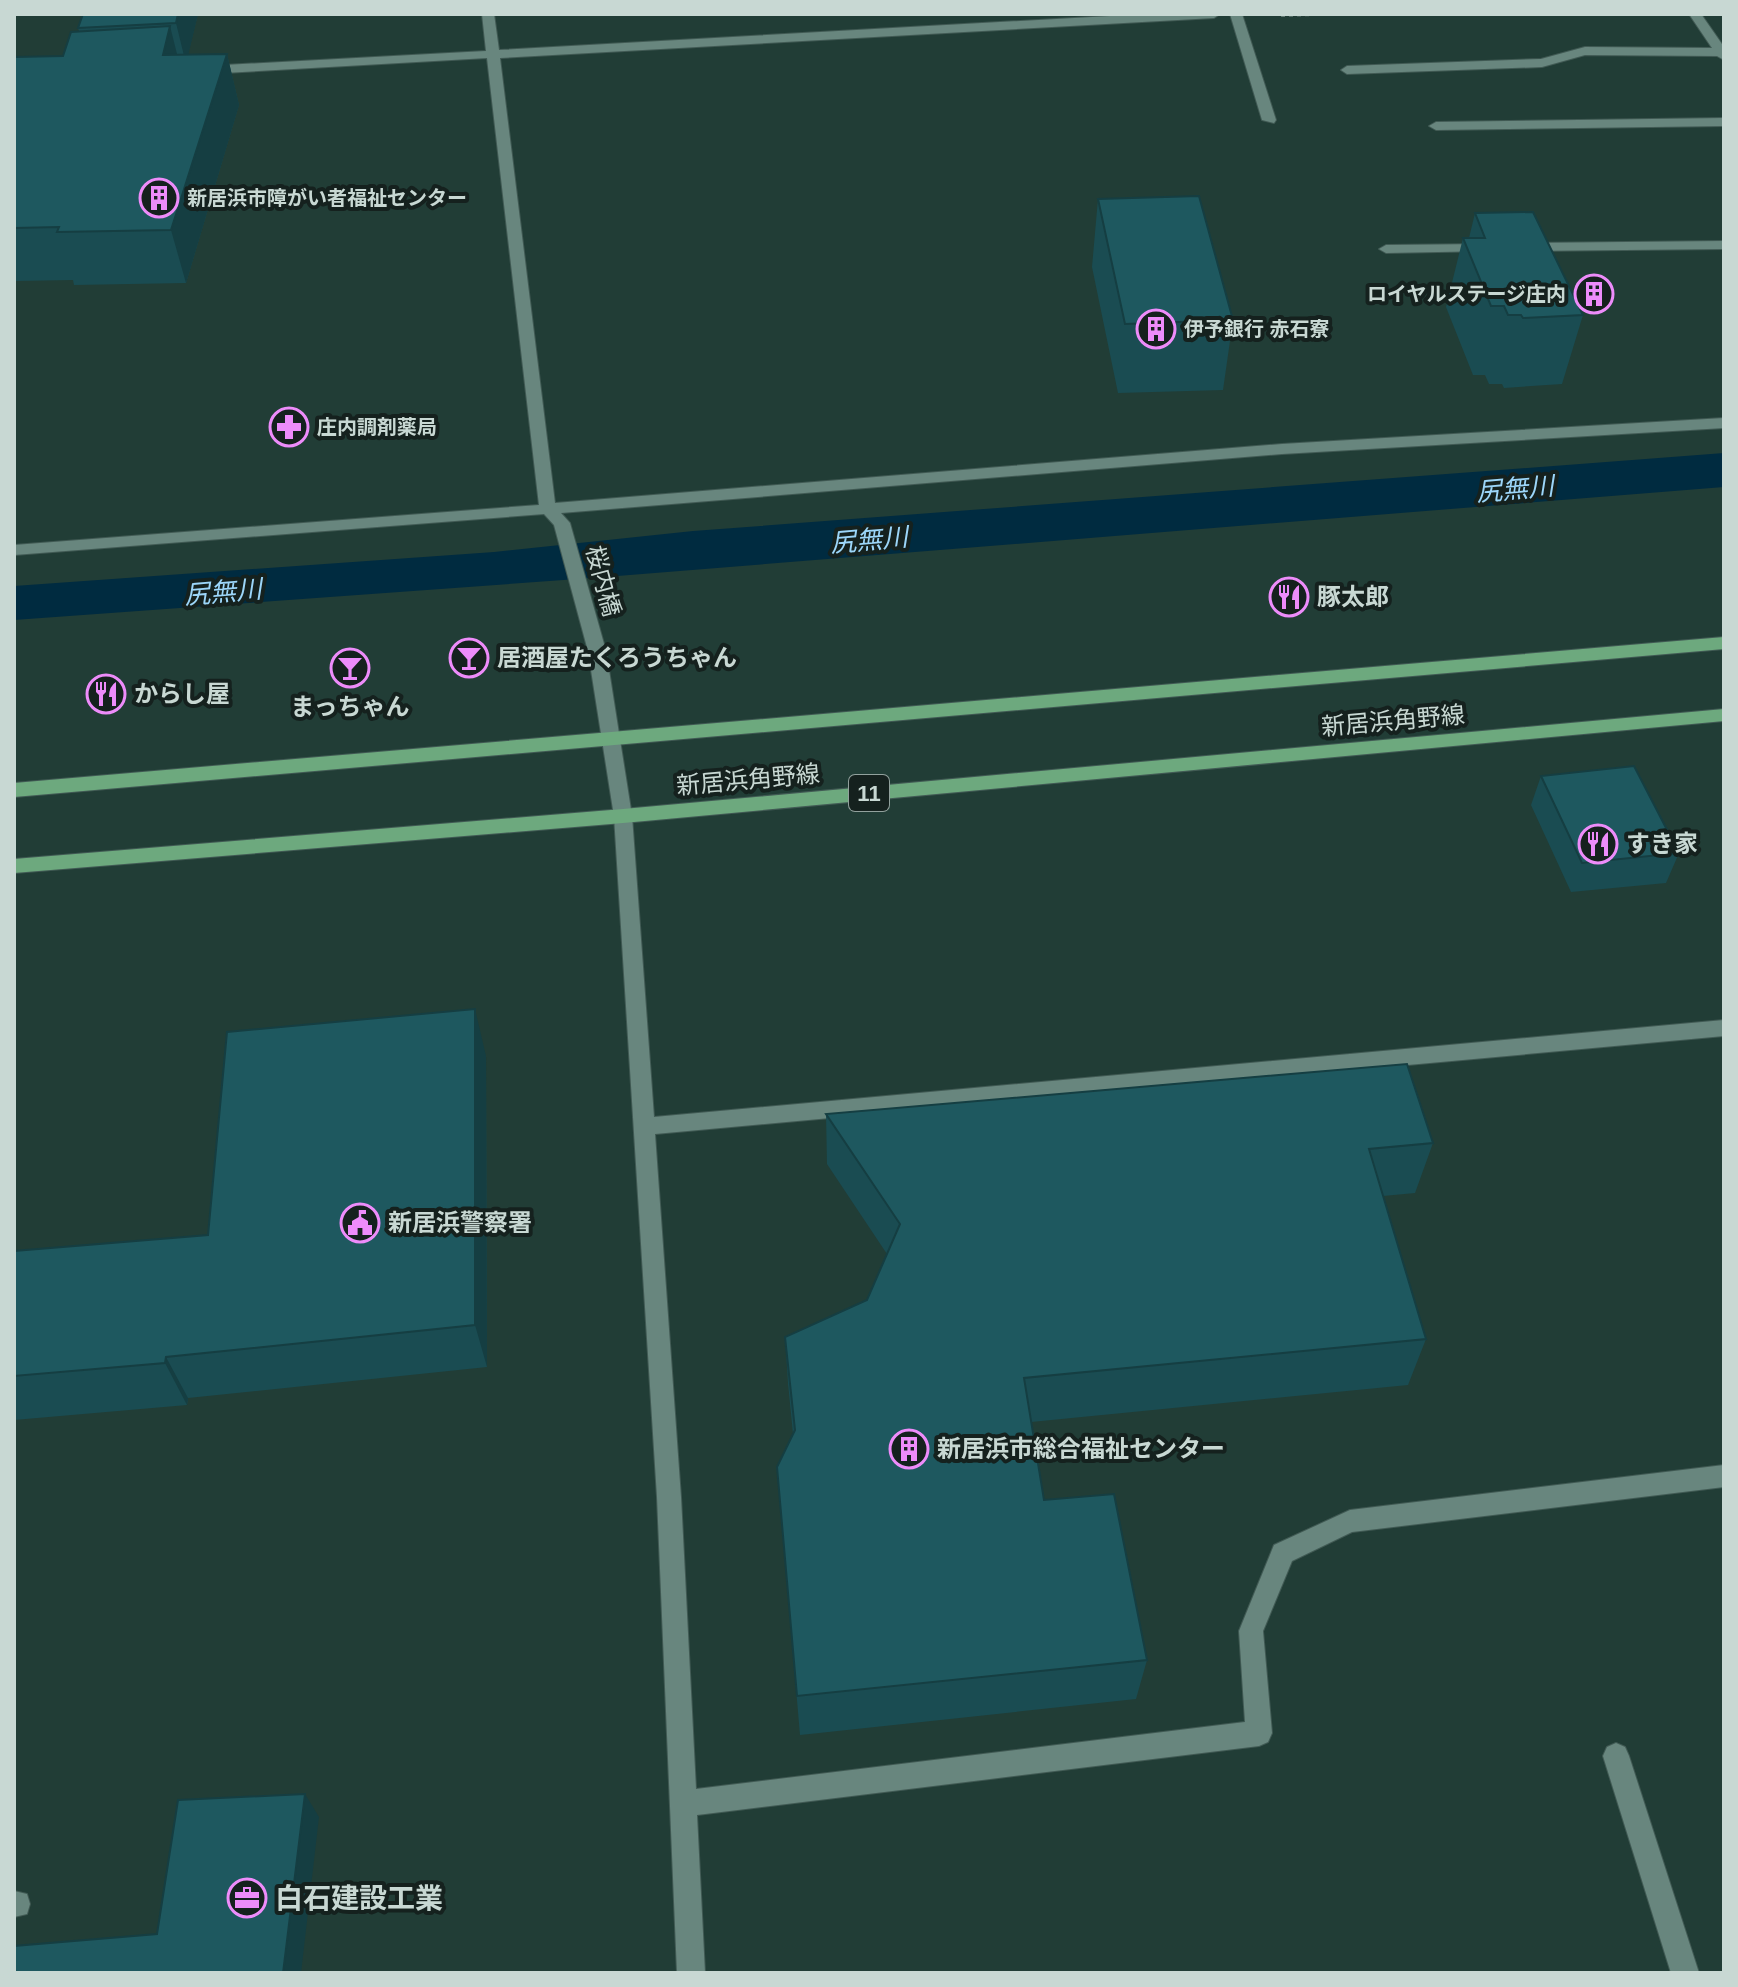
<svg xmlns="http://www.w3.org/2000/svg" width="1738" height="1987" font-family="Arial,'Noto Sans JP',sans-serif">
	<rect width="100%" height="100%" fill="#213d36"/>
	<path fill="#002b40" d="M 1724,453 L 1724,487 L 605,577 L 14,620 L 14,586 L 494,552 L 693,531 Z"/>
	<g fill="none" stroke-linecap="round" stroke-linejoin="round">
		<defs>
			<path id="minor" d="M 482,14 L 494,14 L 499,50 L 1146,14 L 1220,14 L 1214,18 L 500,58 L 555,503 L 1282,444 L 1724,418 L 1724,428 L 1282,454 L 561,513 L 570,523 L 606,651 L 632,816 L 654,1117 L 1724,1020 L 1724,1036 L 655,1134 L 681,1497 L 696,1789 L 1245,1722 L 1239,1631 L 1274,1545 L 1350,1510 L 1724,1465 L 1724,1487 L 1352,1532 L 1292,1561 L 1263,1631 L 1272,1733 L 1268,1742 L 1259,1746 L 697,1815 L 705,1973 L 677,1973 L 657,1497 L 614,816 L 588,651 L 554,525 L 544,514 L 14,555 L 14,545 L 539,505 L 487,58 L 206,74 L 200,70 L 206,66 L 486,51 Z
				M 1230,14 L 1242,14 L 1276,120 L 1274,123 L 1262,120 Z
				M 1689,14 L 1701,14 L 1724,47 L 1724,60 L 1717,56 L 1585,55 L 1542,67 L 1347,74 L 1341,70 L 1347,66 L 1541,59 L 1585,47 L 1712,48 Z
				M 1724,118 L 1724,126 L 1436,130 L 1429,126 L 1436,122 Z
				M 1724,241 L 1724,249 L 1526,251 L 1519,247 L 1526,243 Z
				M 1486,244 L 1491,245 L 1491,251 L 1386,253 L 1379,249 L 1386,245 Z
				M 1616,1743 L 1625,1747 L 1629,1756 L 1699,1973 L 1671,1973 L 1603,1756 L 1607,1747 Z
				M 14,1891 L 27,1894 L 30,1904 L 27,1914 L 14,1917 Z"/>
			<path id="major" d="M 1724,637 L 1724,649 L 14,797 L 14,783 Z
				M 1724,709 L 1724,721 L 623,823 L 14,873 L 14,859 L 623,809 Z"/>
		</defs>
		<use href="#minor" stroke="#415a54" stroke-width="2"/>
		<use href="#major" stroke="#415a54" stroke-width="2"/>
		<path stroke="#647c75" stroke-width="4" stroke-dasharray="4 4" stroke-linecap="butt" d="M 1281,15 L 1316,14"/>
		<use href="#minor" fill="#68867e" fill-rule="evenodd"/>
		<use href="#major" fill="#6da97e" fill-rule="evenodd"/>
	</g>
	<path fill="#1a4c52" d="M 198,14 L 188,54 L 227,54 L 239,105 L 186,283 L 74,285 L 73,280 L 14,281 L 14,57 L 63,56 L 79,31 L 78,28 Z
		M 1098,199 L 1233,320 L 1223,390 L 1118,393 L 1092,267 Z
		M 1475,213 L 1583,315 L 1562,384 L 1504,388 L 1502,384 L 1489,384 L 1485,375 L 1473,375 L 1446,307 L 1463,238 L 1469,238 Z
		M 1541,776 L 1679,853 L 1666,883 L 1571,892 L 1531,805 Z
		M 486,1056 L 487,1367 L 188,1398 L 187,1405 L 14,1420 L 14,1251 L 208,1235 Z
		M 826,1114 L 1433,1143 L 1415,1193 L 1383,1196 L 1426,1339 L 1408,1385 L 1031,1422 L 1044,1500 L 1147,1660 L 1136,1699 L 800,1735 L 777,1467 L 793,1434 L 788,1383 L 785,1337 L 867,1300 L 887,1254 L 827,1164 Z"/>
	<path fill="#153e42" d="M 178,14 L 198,14 L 186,64 L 176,23 Z
		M 170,26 L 183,78 L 163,55 Z
		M 227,54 L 239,105 L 186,283 L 171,230 Z
		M 475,1009 L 486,1056 L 487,1367 L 475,1325 Z
		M 166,1357 L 188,1398 L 187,1405 L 165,1363 Z
		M 305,1794 L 319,1817 L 301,1973 L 283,1973 Z"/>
	<path fill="#1e585f" stroke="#153e42" stroke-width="2" d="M 83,14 L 178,14 L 176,23 L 78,28 Z
		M 170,26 L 163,55 L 227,54 L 171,230 L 57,232 L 59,227 L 14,228 L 14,57 L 63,56 L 71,32 Z
		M 1199,196 L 1233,320 L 1125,324 L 1098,199 Z
		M 1533,212 L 1583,315 L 1523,318 L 1521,315 L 1508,315 L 1504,306 L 1491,306 L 1463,238 L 1485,238 L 1475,213 Z
		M 1634,766 L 1679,853 L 1582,863 L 1541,776 Z
		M 475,1009 L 475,1325 L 166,1357 L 165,1363 L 14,1376 L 14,1251 L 208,1235 L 227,1032 Z
		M 1407,1064 L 1433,1143 L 1369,1149 L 1426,1339 L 1024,1378 L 1044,1500 L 1114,1494 L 1147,1660 L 797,1696 L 777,1467 L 795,1430 L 785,1337 L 867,1300 L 900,1224 L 826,1114 Z
		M 305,1794 L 283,1973 L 14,1973 L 14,1946 L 157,1934 L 178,1800 Z"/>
	<defs>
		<symbol id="building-ring" viewBox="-11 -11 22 22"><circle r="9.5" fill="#15211e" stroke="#ed8cfa" stroke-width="1.5"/><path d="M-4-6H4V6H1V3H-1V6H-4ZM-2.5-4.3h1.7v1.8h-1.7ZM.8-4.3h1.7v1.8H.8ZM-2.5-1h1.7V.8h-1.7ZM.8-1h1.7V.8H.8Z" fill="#ed8cfa"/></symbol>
		<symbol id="pharmacy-ring" viewBox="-11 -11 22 22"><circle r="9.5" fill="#15211e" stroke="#ed8cfa" stroke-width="1.5"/><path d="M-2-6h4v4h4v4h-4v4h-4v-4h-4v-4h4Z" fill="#ed8cfa"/></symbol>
		<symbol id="restaurant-ring" viewBox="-11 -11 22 22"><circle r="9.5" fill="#15211e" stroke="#ed8cfa" stroke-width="1.5"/><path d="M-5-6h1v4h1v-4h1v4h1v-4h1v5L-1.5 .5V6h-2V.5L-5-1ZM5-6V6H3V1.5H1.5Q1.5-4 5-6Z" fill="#ed8cfa"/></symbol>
		<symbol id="bar-ring" viewBox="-11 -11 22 22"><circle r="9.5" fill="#15211e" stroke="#ed8cfa" stroke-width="1.5"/><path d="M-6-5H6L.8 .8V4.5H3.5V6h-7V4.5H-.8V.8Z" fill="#ed8cfa"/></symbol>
		<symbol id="civic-ring" viewBox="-11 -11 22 22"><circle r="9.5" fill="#15211e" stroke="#ed8cfa" stroke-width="1.5"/><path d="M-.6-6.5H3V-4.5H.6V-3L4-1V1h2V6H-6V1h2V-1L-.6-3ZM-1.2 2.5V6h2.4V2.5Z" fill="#ed8cfa"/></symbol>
		<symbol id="office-ring" viewBox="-11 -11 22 22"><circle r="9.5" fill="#15211e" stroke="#ed8cfa" stroke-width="1.5"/><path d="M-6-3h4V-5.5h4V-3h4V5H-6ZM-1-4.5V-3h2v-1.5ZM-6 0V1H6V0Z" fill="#ed8cfa"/></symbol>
	</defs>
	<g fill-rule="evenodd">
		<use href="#building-ring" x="137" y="176" width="44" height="44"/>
		<use href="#building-ring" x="1572" y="272" width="44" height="44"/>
		<use href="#building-ring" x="1134" y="307" width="44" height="44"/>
		<use href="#pharmacy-ring" x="267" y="405" width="44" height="44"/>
		<use href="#restaurant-ring" x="1267" y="575" width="44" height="44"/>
		<use href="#bar-ring" x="447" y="636" width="44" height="44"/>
		<use href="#bar-ring" x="328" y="646" width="44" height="44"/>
		<use href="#restaurant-ring" x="84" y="672" width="44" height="44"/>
		<use href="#restaurant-ring" x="1576" y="822" width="44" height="44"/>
		<use href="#civic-ring" x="338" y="1201" width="44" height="44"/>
		<use href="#building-ring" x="887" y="1427" width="44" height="44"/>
		<use href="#office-ring" x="225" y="1876" width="44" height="44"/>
	</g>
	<g text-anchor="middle" stroke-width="8" stroke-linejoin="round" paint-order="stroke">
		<g font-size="20" font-weight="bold" fill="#c8d8d3" stroke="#15211e" text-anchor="start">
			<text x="187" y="205">新居浜市障がい者福祉センター</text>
			<text x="1566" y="301" text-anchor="end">ロイヤルステージ庄内</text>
			<text x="1184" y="336">伊予銀行 赤石寮</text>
			<text x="317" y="434">庄内調剤薬局</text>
		</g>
		<rect fill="#15211e" stroke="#92a19d" stroke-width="2" x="849" y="775" width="40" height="36" rx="6"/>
		<g font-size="22" font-weight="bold" fill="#c8d8d3">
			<text x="869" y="801">11</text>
		</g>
		<g font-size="24" fill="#c8d8d3" stroke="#15211e">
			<text transform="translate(603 581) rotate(75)" y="8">桜内橋</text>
			<text transform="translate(1393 721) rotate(-5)" y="8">新居浜角野線</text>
			<text transform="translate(748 780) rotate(-5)" y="8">新居浜角野線</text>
		</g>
		<g font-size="24" font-weight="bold" fill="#c8d8d3" stroke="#15211e" text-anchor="start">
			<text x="1317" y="605">豚太郎</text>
			<text x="497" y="666">居酒屋たくろうちゃん</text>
			<text x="134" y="702">からし屋</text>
			<text x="350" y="715" text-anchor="middle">まっちゃん</text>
			<text x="1626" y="852">すき家</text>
			<text x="388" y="1231">新居浜警察署</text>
			<text x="937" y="1457">新居浜市総合福祉センター</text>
		</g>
		<g font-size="26" font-style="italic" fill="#9cd6f9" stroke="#15211e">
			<text transform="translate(1515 489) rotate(-5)" y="9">尻無川</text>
			<text transform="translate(869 540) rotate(-5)" y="9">尻無川</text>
			<text transform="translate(223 592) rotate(-5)" y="9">尻無川</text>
		</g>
		<g font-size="28" font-weight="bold" fill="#c8d8d3" stroke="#15211e" text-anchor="start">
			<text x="275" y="1908">白石建設工業</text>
		</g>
	</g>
	<rect width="1738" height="1987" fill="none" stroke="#c8d8d3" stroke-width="32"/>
</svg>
